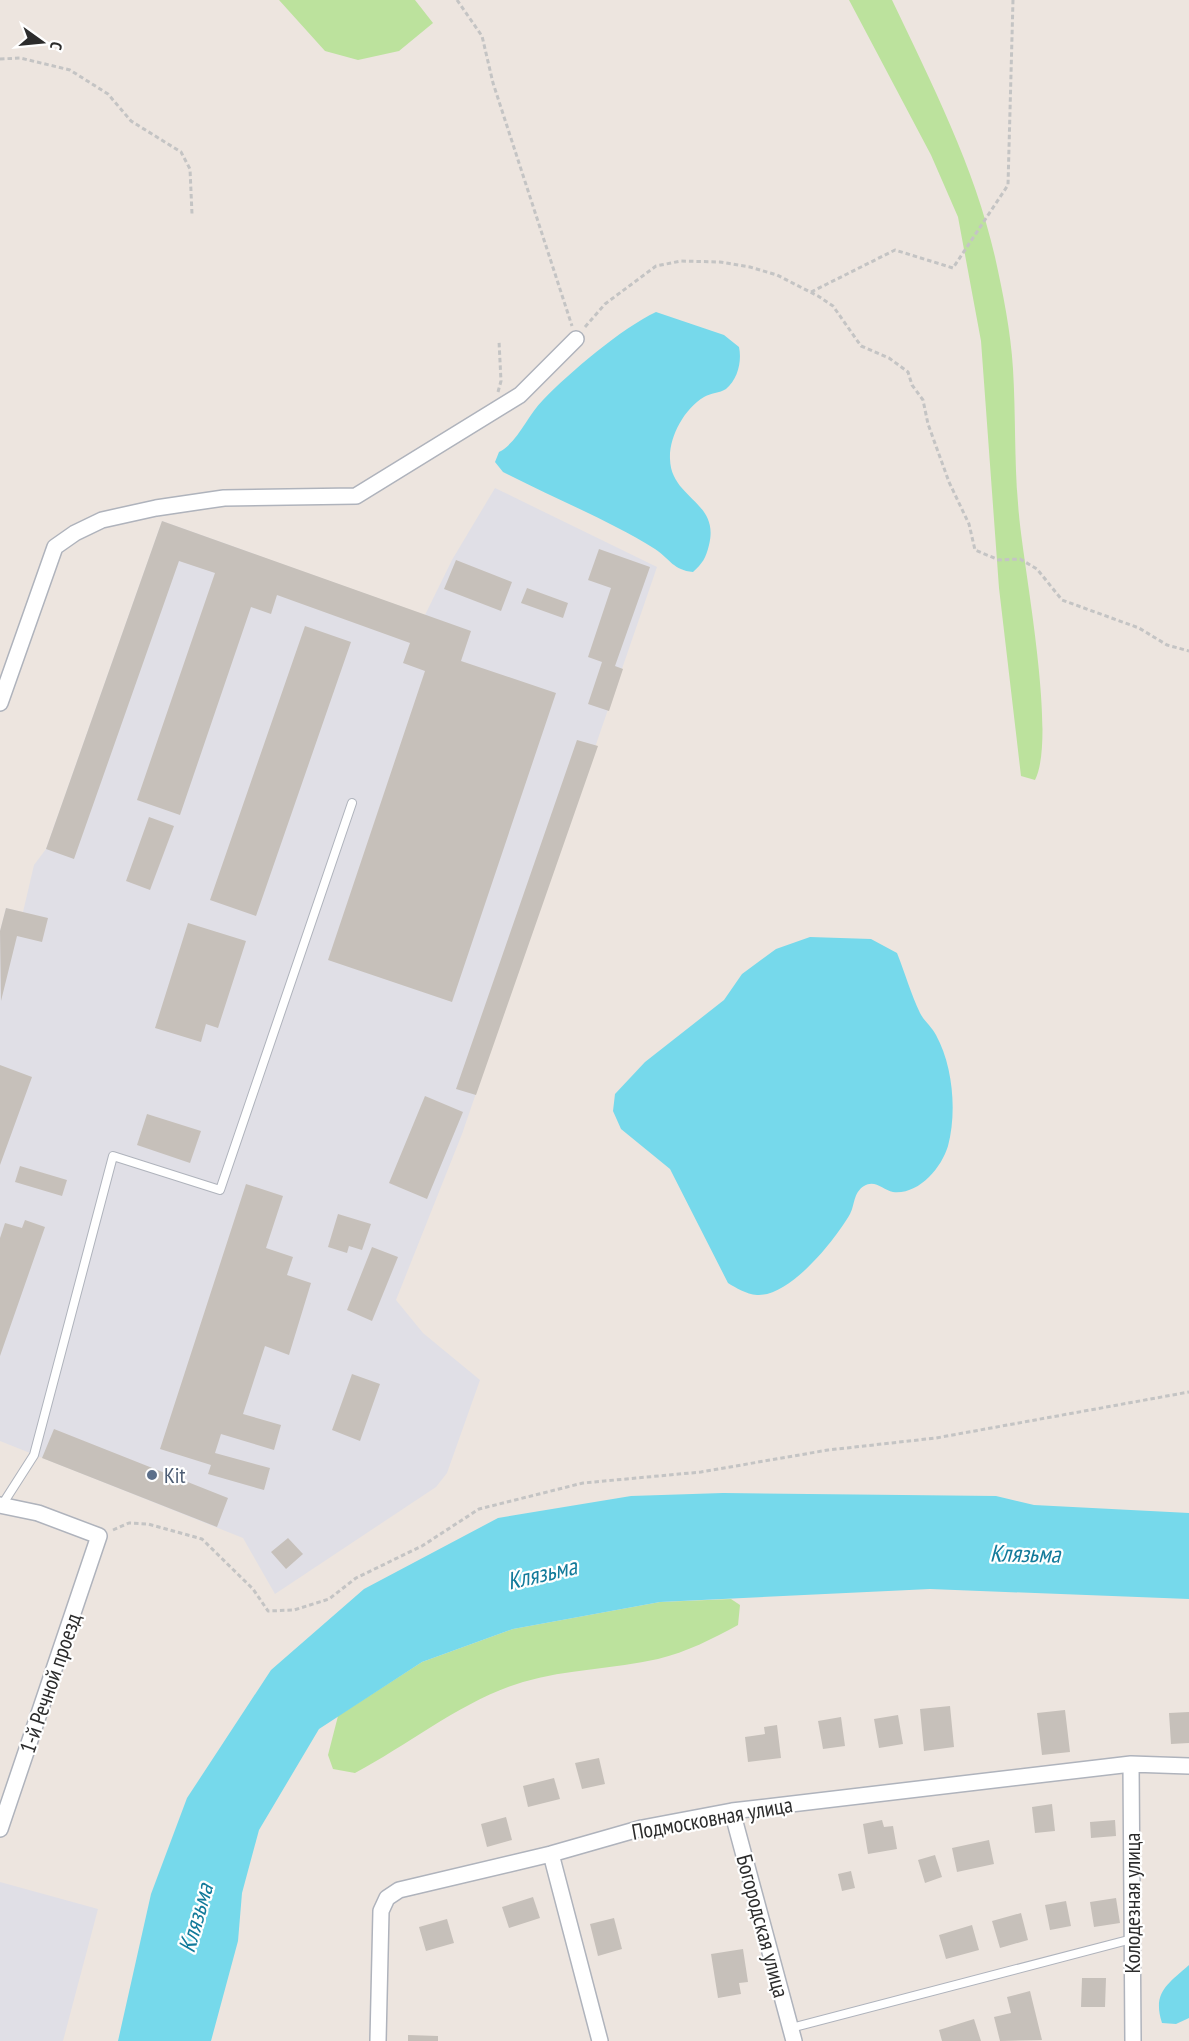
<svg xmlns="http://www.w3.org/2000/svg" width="1189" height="2041" font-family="'PT Sans Narrow',sans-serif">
	<rect width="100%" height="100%" fill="#ede5df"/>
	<path fill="#e0dfe6" d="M 495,488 L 657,567 L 462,1134 L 396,1300 L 423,1333 L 480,1380 L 447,1473 L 436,1487 L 275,1594 L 243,1538 L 0,1441 L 0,931 L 6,908 L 23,912 L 34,865 L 46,849 L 162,521 L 425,615 L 452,560 Z
		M 0,1882 L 98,1909 L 63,2041 L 0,2041 Z"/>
	<path fill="#bce29d" d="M 279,0 L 415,0 L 433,23 L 399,51 L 358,60 L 325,51 Z
		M 849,0 L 892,0 C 931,82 975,168 995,257 C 1003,293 1011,333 1013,369 C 1016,418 1014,466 1019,515 C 1024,571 1057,737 1035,780 L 1021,776 L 999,588 L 981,341 L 958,217 L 931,155 Z
		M 731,1599 L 740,1605 L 738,1625 C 712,1639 687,1652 658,1659 C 614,1669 567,1669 523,1682 C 463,1700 410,1744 355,1773 L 333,1769 L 328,1755 L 338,1716 L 422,1662 L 513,1629 L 660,1602 Z"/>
	<path fill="#76d9eb" d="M 656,312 L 724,335 L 739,347 C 742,361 738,379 726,389 C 720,393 710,393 704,397 C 684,409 669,437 670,459 C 671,499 720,501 709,545 C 706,558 702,564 693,572 C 673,570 671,560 655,549 C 607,519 553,498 503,472 L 495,462 L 499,452 C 518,442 527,416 543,400 C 570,372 622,328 656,312 Z
		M 810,937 L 871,939 L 897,953 C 905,973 911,994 920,1013 C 924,1021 932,1027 936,1035 C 953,1066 957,1112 948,1146 C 941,1169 918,1195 893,1192 C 883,1190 875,1179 864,1186 C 853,1193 855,1205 850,1214 C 835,1240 790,1297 757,1295 C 746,1294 736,1288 728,1283 L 670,1169 L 621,1129 L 613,1111 L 615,1094 L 645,1062 L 724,1000 L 742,974 L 776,949 Z
		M 723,1493 L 996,1496 L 1034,1505 L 1189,1513 L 1189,1599 L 930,1589 L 660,1602 L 513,1629 L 422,1662 L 319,1729 L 259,1830 L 242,1893 L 238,1941 L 211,2041 L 118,2041 L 151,1894 L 187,1798 L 271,1670 L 364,1589 L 498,1518 L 631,1496 Z
		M 1189,1965 L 1189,2018 L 1176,2024 L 1162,2023 C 1152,1992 1168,1984 1189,1965 Z"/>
	<path fill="#c6c0ba" d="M 162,521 L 471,631 L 461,661 L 556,693 L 452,1002 L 328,960 L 425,671 L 403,663 L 410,643 L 277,595 L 271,614 L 251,607 L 180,815 L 137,800 L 215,573 L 179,561 L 74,859 L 46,849 Z
		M 599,549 L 650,567 L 615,666 L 623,669 L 609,711 L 588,704 L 602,662 L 588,657 L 611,588 L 588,580 Z
		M 456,560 L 512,582 L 501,611 L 444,589 Z
		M 527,588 L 568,603 L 563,618 L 521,603 Z
		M 305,626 L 351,642 L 256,916 L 210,900 Z
		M 577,740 L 598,746 L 476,1095 L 456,1089 Z
		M 149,817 L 174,826 L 150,890 L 126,881 Z
		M 6,908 L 48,918 L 42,942 L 17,936 L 1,1001 L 0,931 Z
		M 188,923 L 246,941 L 218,1028 L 206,1024 L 201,1042 L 155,1028 Z
		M 0,1065 L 32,1077 L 0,1165 Z
		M 425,1096 L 463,1112 L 427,1199 L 389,1183 Z
		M 147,1114 L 201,1131 L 190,1163 L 137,1145 Z
		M 20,1166 L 67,1180 L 62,1196 L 15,1182 Z
		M 246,1184 L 283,1196 L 266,1248 L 293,1257 L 287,1275 L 311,1283 L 289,1355 L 265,1346 L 243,1414 L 281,1425 L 274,1450 L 221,1434 L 215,1453 L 270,1468 L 264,1490 L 208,1474 L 211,1465 L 160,1449 Z
		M 338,1214 L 371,1224 L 362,1250 L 349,1246 L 347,1253 L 328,1247 Z
		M 25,1220 L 45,1227 L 0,1356 L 0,1238 L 5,1223 L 22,1228 Z
		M 372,1247 L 398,1257 L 372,1321 L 347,1310 Z
		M 352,1374 L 380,1384 L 360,1441 L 332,1430 Z
		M 54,1429 L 228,1498 L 217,1527 L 42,1458 Z
		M 288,1538 L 303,1554 L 286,1569 L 271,1552 Z
		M 950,1706 L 954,1747 L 924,1751 L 920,1709 Z
		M 1065,1710 L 1070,1752 L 1042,1755 L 1037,1713 Z
		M 1189,1712 L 1189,1743 L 1171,1744 L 1169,1713 Z
		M 898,1715 L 903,1744 L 879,1748 L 874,1719 Z
		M 841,1717 L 845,1746 L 823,1749 L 818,1721 Z
		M 777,1725 L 781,1758 L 748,1762 L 745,1737 L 765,1734 L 764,1727 Z
		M 599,1758 L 605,1784 L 582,1789 L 575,1763 Z
		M 554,1778 L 560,1799 L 528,1807 L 523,1786 Z
		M 1052,1804 L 1055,1831 L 1035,1833 L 1032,1807 Z
		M 506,1817 L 512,1840 L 487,1847 L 481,1824 Z
		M 882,1820 L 884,1827 L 893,1826 L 897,1849 L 868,1854 L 863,1824 Z
		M 1115,1820 L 1116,1836 L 1091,1838 L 1090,1822 Z
		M 989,1840 L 994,1864 L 957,1872 L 952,1848 Z
		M 935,1855 L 942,1877 L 925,1883 L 918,1860 Z
		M 851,1871 L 855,1888 L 842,1891 L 838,1874 Z
		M 533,1897 L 540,1918 L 509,1928 L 502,1907 Z
		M 1116,1898 L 1120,1923 L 1094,1927 L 1090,1902 Z
		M 1066,1901 L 1071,1926 L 1050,1930 L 1045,1905 Z
		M 1021,1913 L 1028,1940 L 1000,1948 L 992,1921 Z
		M 614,1918 L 622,1949 L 598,1956 L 590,1924 Z
		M 447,1919 L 454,1943 L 426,1951 L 419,1927 Z
		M 972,1925 L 979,1950 L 946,1959 L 939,1935 Z
		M 743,1949 L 748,1982 L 739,1983 L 741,1994 L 718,1998 L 711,1954 Z
		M 1082,1978 L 1106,1978 L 1105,2007 L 1081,2007 Z
		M 1030,1991 L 1042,2040 L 1000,2041 L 994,2017 L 1011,2013 L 1007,1997 Z
		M 974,2019 L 981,2041 L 942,2041 L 939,2030 Z
		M 408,2035 L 438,2036 L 438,2041 L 408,2041 Z"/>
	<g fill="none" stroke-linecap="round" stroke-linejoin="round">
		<defs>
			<path id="service" d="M 2,1505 L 34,1455 L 113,1156 L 220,1190 L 352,803
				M 791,2028 L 1132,1939"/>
			<path id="minor" d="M 0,703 L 55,547 L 75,533 L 102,520 L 156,508 L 224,498 L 356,496 L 520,395 L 576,339
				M 0,1505 L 38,1513 L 99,1536 L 0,1829
				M 1131,1764 L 1133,2041
				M 732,1811 L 794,2041
				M 551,1854 L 600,2041
				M 378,2041 L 381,1911 L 387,1898 L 399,1890 L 551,1854 L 642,1828 L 732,1811 L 1131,1764 L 1189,1766"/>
		</defs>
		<use href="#service" stroke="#afb3bc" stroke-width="10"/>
		<use href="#minor" stroke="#afb3bc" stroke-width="18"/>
		<path stroke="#c4c4c4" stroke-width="3" stroke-dasharray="4.5 3" stroke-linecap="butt" d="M 457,0 L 482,36 L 493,83 L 572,326
			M 0,59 L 20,58 L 70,70 L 108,94 L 131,121 L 181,152 L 190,169 L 192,214
			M 811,292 L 895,250 L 953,268 L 1008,185 L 1013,0
			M 585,327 L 605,304 L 656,266 L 681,261 L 720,262 L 750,267 L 777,275 L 818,296 L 833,306 L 861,346 L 889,358 L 908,372 L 912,385 L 923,400 L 928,424 L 949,482 L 969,524 L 975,550 L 999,560 L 1020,559 L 1037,569 L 1062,600 L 1139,628 L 1167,645 L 1189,651
			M 498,392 L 501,381 L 499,341
			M 113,1530 L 129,1523 L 148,1524 L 202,1539 L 253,1589 L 268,1611 L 294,1610 L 329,1599 L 356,1578 L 422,1546 L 479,1509 L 583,1483 L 701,1472 L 828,1450 L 936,1438 L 1189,1392"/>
		<use href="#service" stroke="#fff" stroke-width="8"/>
		<use href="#minor" stroke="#fff" stroke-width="15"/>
	</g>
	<circle fill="#5c6f8a" stroke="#fff" stroke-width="2" cx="152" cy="1475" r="6"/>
	<g text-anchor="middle" stroke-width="4.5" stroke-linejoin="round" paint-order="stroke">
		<g font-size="22" fill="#4e5e75" stroke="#fff" text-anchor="start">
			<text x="164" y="1483">Kit</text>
		</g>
		<g font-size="22" fill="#2c2c2c" stroke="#fff">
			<text transform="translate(50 1683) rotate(-71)" y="8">1-й Речной проезд</text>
			<text transform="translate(712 1818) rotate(-10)" y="8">Подмосковная улица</text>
			<text transform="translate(1132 1903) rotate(-90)" y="8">Колодезная улица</text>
			<text transform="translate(763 1926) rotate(75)" y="8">Богородская улица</text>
		</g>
		<g font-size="24" font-style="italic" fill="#127a9a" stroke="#fff">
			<text transform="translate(1025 1554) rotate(1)" y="8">Клязьма</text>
			<text transform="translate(542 1574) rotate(-13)" y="8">Клязьма</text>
			<text transform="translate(196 1918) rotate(-74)" y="8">Клязьма</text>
		</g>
	</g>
	<g transform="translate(42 42) rotate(105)" stroke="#ffffff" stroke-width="4.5" paint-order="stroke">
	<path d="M0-4.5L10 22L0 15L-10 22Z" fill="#2c2c2c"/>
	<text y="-9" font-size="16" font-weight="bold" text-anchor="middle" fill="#2c2c2c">С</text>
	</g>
</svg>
